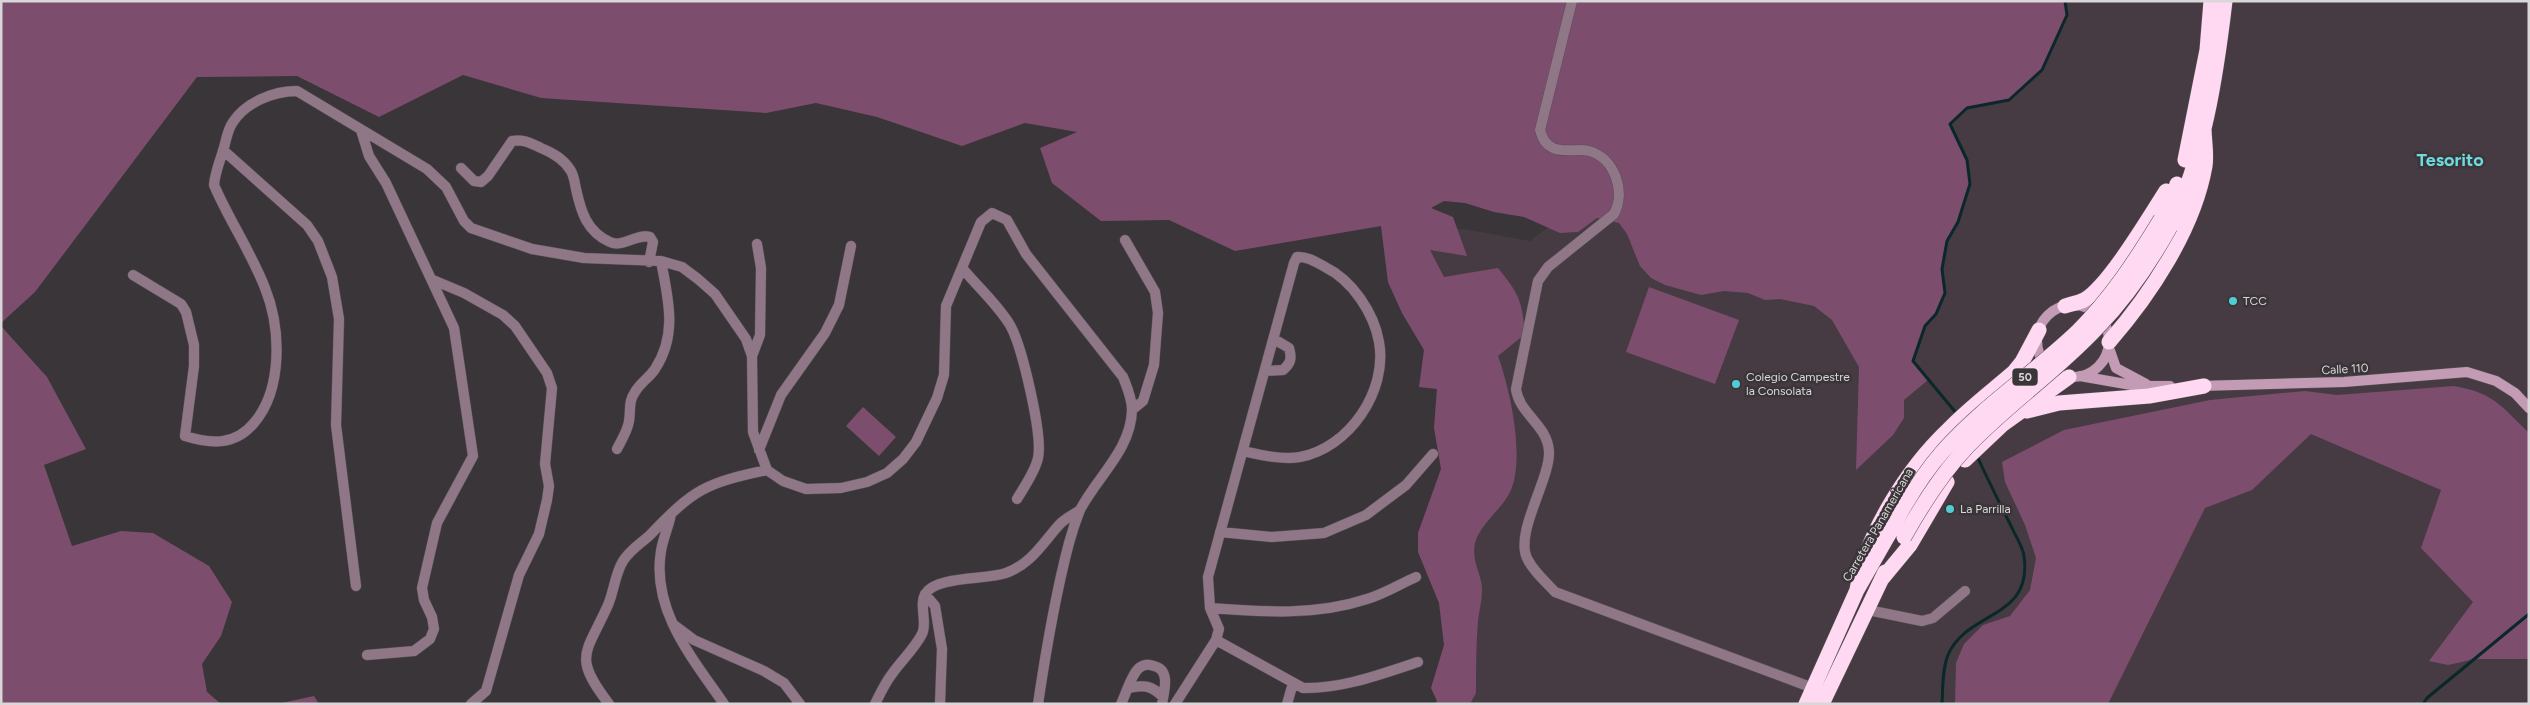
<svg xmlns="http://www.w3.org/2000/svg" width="2530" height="705" font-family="Figtree,sans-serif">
	<rect width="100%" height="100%" fill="#3a3538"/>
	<path fill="#463b42" d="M 2065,1 L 2529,1 L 2529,704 L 1435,704 L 1437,701 L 1431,688 L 1444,645 L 1439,603 L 1418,552 L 1418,533 L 1441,469 L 1434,428 L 1438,372 L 1402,313 L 1388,282 L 1381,226 L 1464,229 L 1530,241 L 1601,187 L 1913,361 L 1925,326 L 1936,314 L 1945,293 L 1942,269 L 1947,241 L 1958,222 L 1967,160 L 1950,124 L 1967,108 L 2009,100 L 2050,51 L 2058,37 L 2067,15 Z"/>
	<path fill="#7d4d6e" d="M 1,1 L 2065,1 L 2067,15 L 2042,70 L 2009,100 L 1967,108 L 1950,124 L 1967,160 L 1970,184 L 1958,222 L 1947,241 L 1942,269 L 1945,293 L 1936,314 L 1925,326 L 1913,361 L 1928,380 L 1904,400 L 1904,418 L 1893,435 L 1856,470 L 1859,367 L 1832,320 L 1814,306 L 1780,299 L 1765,300 L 1748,293 L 1724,291 L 1701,295 L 1665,285 L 1651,278 L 1640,266 L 1627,234 L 1619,223 L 1597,218 L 1578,232 L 1560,233 L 1524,217 L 1494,212 L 1465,203 L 1444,201 L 1431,208 L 1453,217 L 1467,256 L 1430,250 L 1444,277 L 1498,268 C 1519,294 1522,300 1525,334 L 1498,356 C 1510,389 1525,456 1511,490 C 1503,509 1481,522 1475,543 C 1471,563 1483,575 1482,591 C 1482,601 1479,611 1478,621 C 1476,645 1476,669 1476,693 L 1470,704 L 1435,704 L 1437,701 L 1431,688 L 1444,645 L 1439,603 L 1418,552 L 1418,533 L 1441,469 L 1434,428 L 1437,389 L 1419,387 L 1424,350 L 1402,313 L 1388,282 L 1381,226 L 1235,251 L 1169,220 L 1101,221 L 1052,183 L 1040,148 L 1077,132 L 1025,123 L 962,146 L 877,117 L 816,103 L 766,113 L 541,98 L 463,75 L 379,117 L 297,76 L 197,77 L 35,292 L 1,323 Z
		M 1649,287 L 1739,320 L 1715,384 L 1626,352 Z
		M 1,326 L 47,377 L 86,449 L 44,465 L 72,546 L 121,531 L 153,533 L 209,566 L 232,602 L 221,636 L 202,664 L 207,692 L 221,704 L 1,704 Z
		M 2454,386 C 2494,393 2501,406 2529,433 L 2529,659 L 2475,659 L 2448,665 L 2429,661 L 2473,602 L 2421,548 L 2441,490 L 2311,434 L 2252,490 L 2205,508 L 2108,704 L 1955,704 L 1956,663 L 1964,644 L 1983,625 L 2010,616 L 2030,590 L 2036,558 L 2025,525 L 2005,482 L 2002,462 L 2064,430 L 2210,400 L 2305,391 L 2337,395 Z
		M 863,407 L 896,437 L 879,456 L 846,426 Z
		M 314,696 L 319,704 L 277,704 Z"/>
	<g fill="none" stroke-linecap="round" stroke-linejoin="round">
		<path stroke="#0a2829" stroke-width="3" d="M 1957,414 L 1913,361 L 1925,326 L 1936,314 L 1945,293 L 1942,269 L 1947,241 L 1958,222 L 1970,184 L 1967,160 L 1950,124 L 1967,108 L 2009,100 L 2042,70 L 2067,15 L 2065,1
			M 1942,704 C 1943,688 1942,670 1948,655 C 1967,610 2033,620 2024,556 C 2023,547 2016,537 2012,528 C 2000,504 1988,480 1977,456
			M 2423,704 L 2427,698 L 2529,614"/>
		<defs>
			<path id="street" d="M 1572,1 L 1540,130 C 1542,138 1546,145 1553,148 C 1563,153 1578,148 1589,151 C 1615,158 1626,192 1614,214 L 1548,267 L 1538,281 L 1516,389 C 1519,414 1548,425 1549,452 C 1550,480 1513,535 1528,560 C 1534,572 1546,582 1555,592 L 1813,688
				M 361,130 L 369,156 L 386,183 L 454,328 L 473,456 L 437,523 L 422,588 L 424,600 L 432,617 L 434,629 L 430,639 L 414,651 L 367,655
				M 223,150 L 307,225 L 318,241 L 332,277 L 339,319 L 336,425 L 356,586
				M 461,168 L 474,181 L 481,182 L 488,176 L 512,141 C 524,139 530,143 541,148 C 553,153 564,159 571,171 C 574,176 575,184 576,189 C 581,212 587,232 610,242 C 623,248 637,233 650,237 L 653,242 L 649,262
				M 1125,240 L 1155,292 L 1158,313 L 1154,365 L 1143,401 L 1132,410
				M 963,269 C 978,287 998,305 1010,325 C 1022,346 1043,435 1038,458 C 1035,472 1024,487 1017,499
				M 133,275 L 181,304 L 186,312 L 194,345 L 194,366 L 185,436 C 211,444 235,446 254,423 C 283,389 281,328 265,288 C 251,252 229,220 214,185 C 215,173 219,163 223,151 C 226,142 227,130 233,122 C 246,102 274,91 297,91 L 427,169 L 446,187 L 464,221 L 471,228 L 532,249 L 584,258 L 661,261 L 682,267 L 698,279 L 715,294 L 746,339 L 752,356 L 753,432 L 767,470 L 783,481 L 806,489 L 841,488 L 867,482 L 887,473 L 903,459 L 916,442 L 937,398 L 944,375 L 946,306 L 981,222 L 992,213 L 1007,220 L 1026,254 L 1123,377 C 1127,387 1132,398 1132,410 C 1131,450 1097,477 1080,510 C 1076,520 1072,532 1069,543 C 1055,596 1046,650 1038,704
				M 433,280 L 464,293 L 503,315 L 515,326 L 547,373 L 552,388 L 545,464 L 549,486 L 547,500 L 539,534 L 519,575 L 486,691 L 471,704
				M 752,356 L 760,335 L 761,268 L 757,244
				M 1265,371 L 1283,370 C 1291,363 1292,358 1289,348 L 1274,339
				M 617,449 C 621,441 628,430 629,421 C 631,410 628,402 635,392 C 640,383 650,377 655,369 C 678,334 668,299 661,261
				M 759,450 L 781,395 L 825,333 L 839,305 L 851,246
				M 671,514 C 669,526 663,538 661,551 C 651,610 693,659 724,704
				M 1220,532 L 1272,537 L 1324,533 L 1366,515 L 1406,485 L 1433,454
				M 925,594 L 935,606 L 942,649 L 940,704
				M 1210,608 C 1262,612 1316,616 1367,599 C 1384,594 1400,584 1416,577
				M 1868,610 L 1922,621 L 1933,618 L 1965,591
				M 674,625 L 694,640 L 764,671 L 784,683 L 800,704
				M 1216,640 L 1303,688 C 1342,689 1381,674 1418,662
				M 1129,688 C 1144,684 1152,686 1163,697
				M 609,704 C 572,656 586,654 608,605 C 614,591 615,574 623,561 C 630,550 640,544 650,535 C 694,489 705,483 767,470
				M 875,704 C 880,694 885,683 892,674 C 901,661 915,648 922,634 C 928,622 918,604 926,593 C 937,576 986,580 1006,573 C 1031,564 1042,544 1059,525 C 1064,519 1073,515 1080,510
				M 1121,704 C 1126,694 1131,675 1139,668 C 1144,664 1149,664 1154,666 C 1171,670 1164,691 1162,704
				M 1175,704 L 1216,640 L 1219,629 L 1210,608 L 1208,577 L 1294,263 L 1297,257 C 1307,256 1316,262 1325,267 C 1352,280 1374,313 1379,342 C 1388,391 1349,448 1300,457 C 1281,460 1261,455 1243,451
				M 1287,704 L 1293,683"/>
			<path id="secondary" d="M2037 341a36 36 0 1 1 72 0a36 36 0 1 1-72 0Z
				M 2109,348 L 2116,368 L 2146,384
				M 2080,376 L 2137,386 L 2170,386
				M 2199,386 L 2344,382 L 2467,372 L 2496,381 L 2515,393 L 2529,408"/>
			<path id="highway" d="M 2185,160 L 2207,50 L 2211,1
				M 2161,219 L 2171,201 L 2177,184
				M 2170,227 C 2204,156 2216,78 2225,1
				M 2065,306 C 2071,304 2078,303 2084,300 C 2108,287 2150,216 2166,191
				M 2109,342 C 2150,295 2194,229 2205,166 C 2207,154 2204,140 2204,128
				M 2027,411 L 2059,403 L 2149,396 L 2204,386
				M 1965,460 L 2002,425 L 2069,377
				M 1881,580 L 1910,545 L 1947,482
				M 1857,590 C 1865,535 1908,468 1948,430 C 1968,409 1992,391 2014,372 L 2022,362 L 2039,330
				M 1806,704 L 1857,590 L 1889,534
				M 1822,704 L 1885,572"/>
		</defs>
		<use href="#street" stroke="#575255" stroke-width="11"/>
		<use href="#secondary" stroke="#575255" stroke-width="11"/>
		<use href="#highway" stroke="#575255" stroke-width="16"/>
		<use href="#street" stroke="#907787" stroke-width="10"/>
		<use href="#secondary" stroke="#c39bb5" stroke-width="10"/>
		<use href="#highway" stroke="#fed9f1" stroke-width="15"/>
		<defs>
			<path id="highway-bridge" d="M 1889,534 C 1904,505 1921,476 1943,451 C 1983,406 2034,373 2077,332 C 2111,298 2136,260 2161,219
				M 1904,537 C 1922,505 1942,473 1967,447 C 2008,404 2057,371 2097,328 C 2127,297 2149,265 2170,227"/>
		</defs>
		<use href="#highway-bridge" stroke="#575255" stroke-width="16" stroke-linecap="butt"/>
		<use href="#highway-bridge" stroke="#fed9f1" stroke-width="15"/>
	</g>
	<g fill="#51ccd2" stroke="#3a3538" stroke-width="2">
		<circle cx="2233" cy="301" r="5"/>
		<circle cx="1736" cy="384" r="5"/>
		<circle cx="1950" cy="509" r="5"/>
	</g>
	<g text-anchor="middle" stroke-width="5" stroke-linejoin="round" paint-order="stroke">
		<rect fill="#3a3538" stroke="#aaa6a8" stroke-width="1" x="2012.5" y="368.5" width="25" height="17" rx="4"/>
		<g font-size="11" font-weight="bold" fill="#dad7d8">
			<text x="2025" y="381">50</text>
		</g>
		<g font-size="12" fill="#dad7d8" stroke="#3a3538" text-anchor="start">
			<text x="2243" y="305">TCC</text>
			<text x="1746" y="381">Colegio Campestre<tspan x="1746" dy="14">la Consolata</tspan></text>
			<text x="1960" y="513">La Parrilla</text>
		</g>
		<g font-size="12" fill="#dad7d8" stroke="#3a3538">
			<text transform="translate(2345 369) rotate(-3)" y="4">Calle 110</text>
			<text transform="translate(1878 525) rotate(-60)" y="4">Carretera Panamericana</text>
		</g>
		<g font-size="18" font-weight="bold" fill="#6edae0" stroke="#3a3538">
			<text x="2450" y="166">Tesorito</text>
		</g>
	</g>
	<rect width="2530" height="705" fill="none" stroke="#dad7d8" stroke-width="5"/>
</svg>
